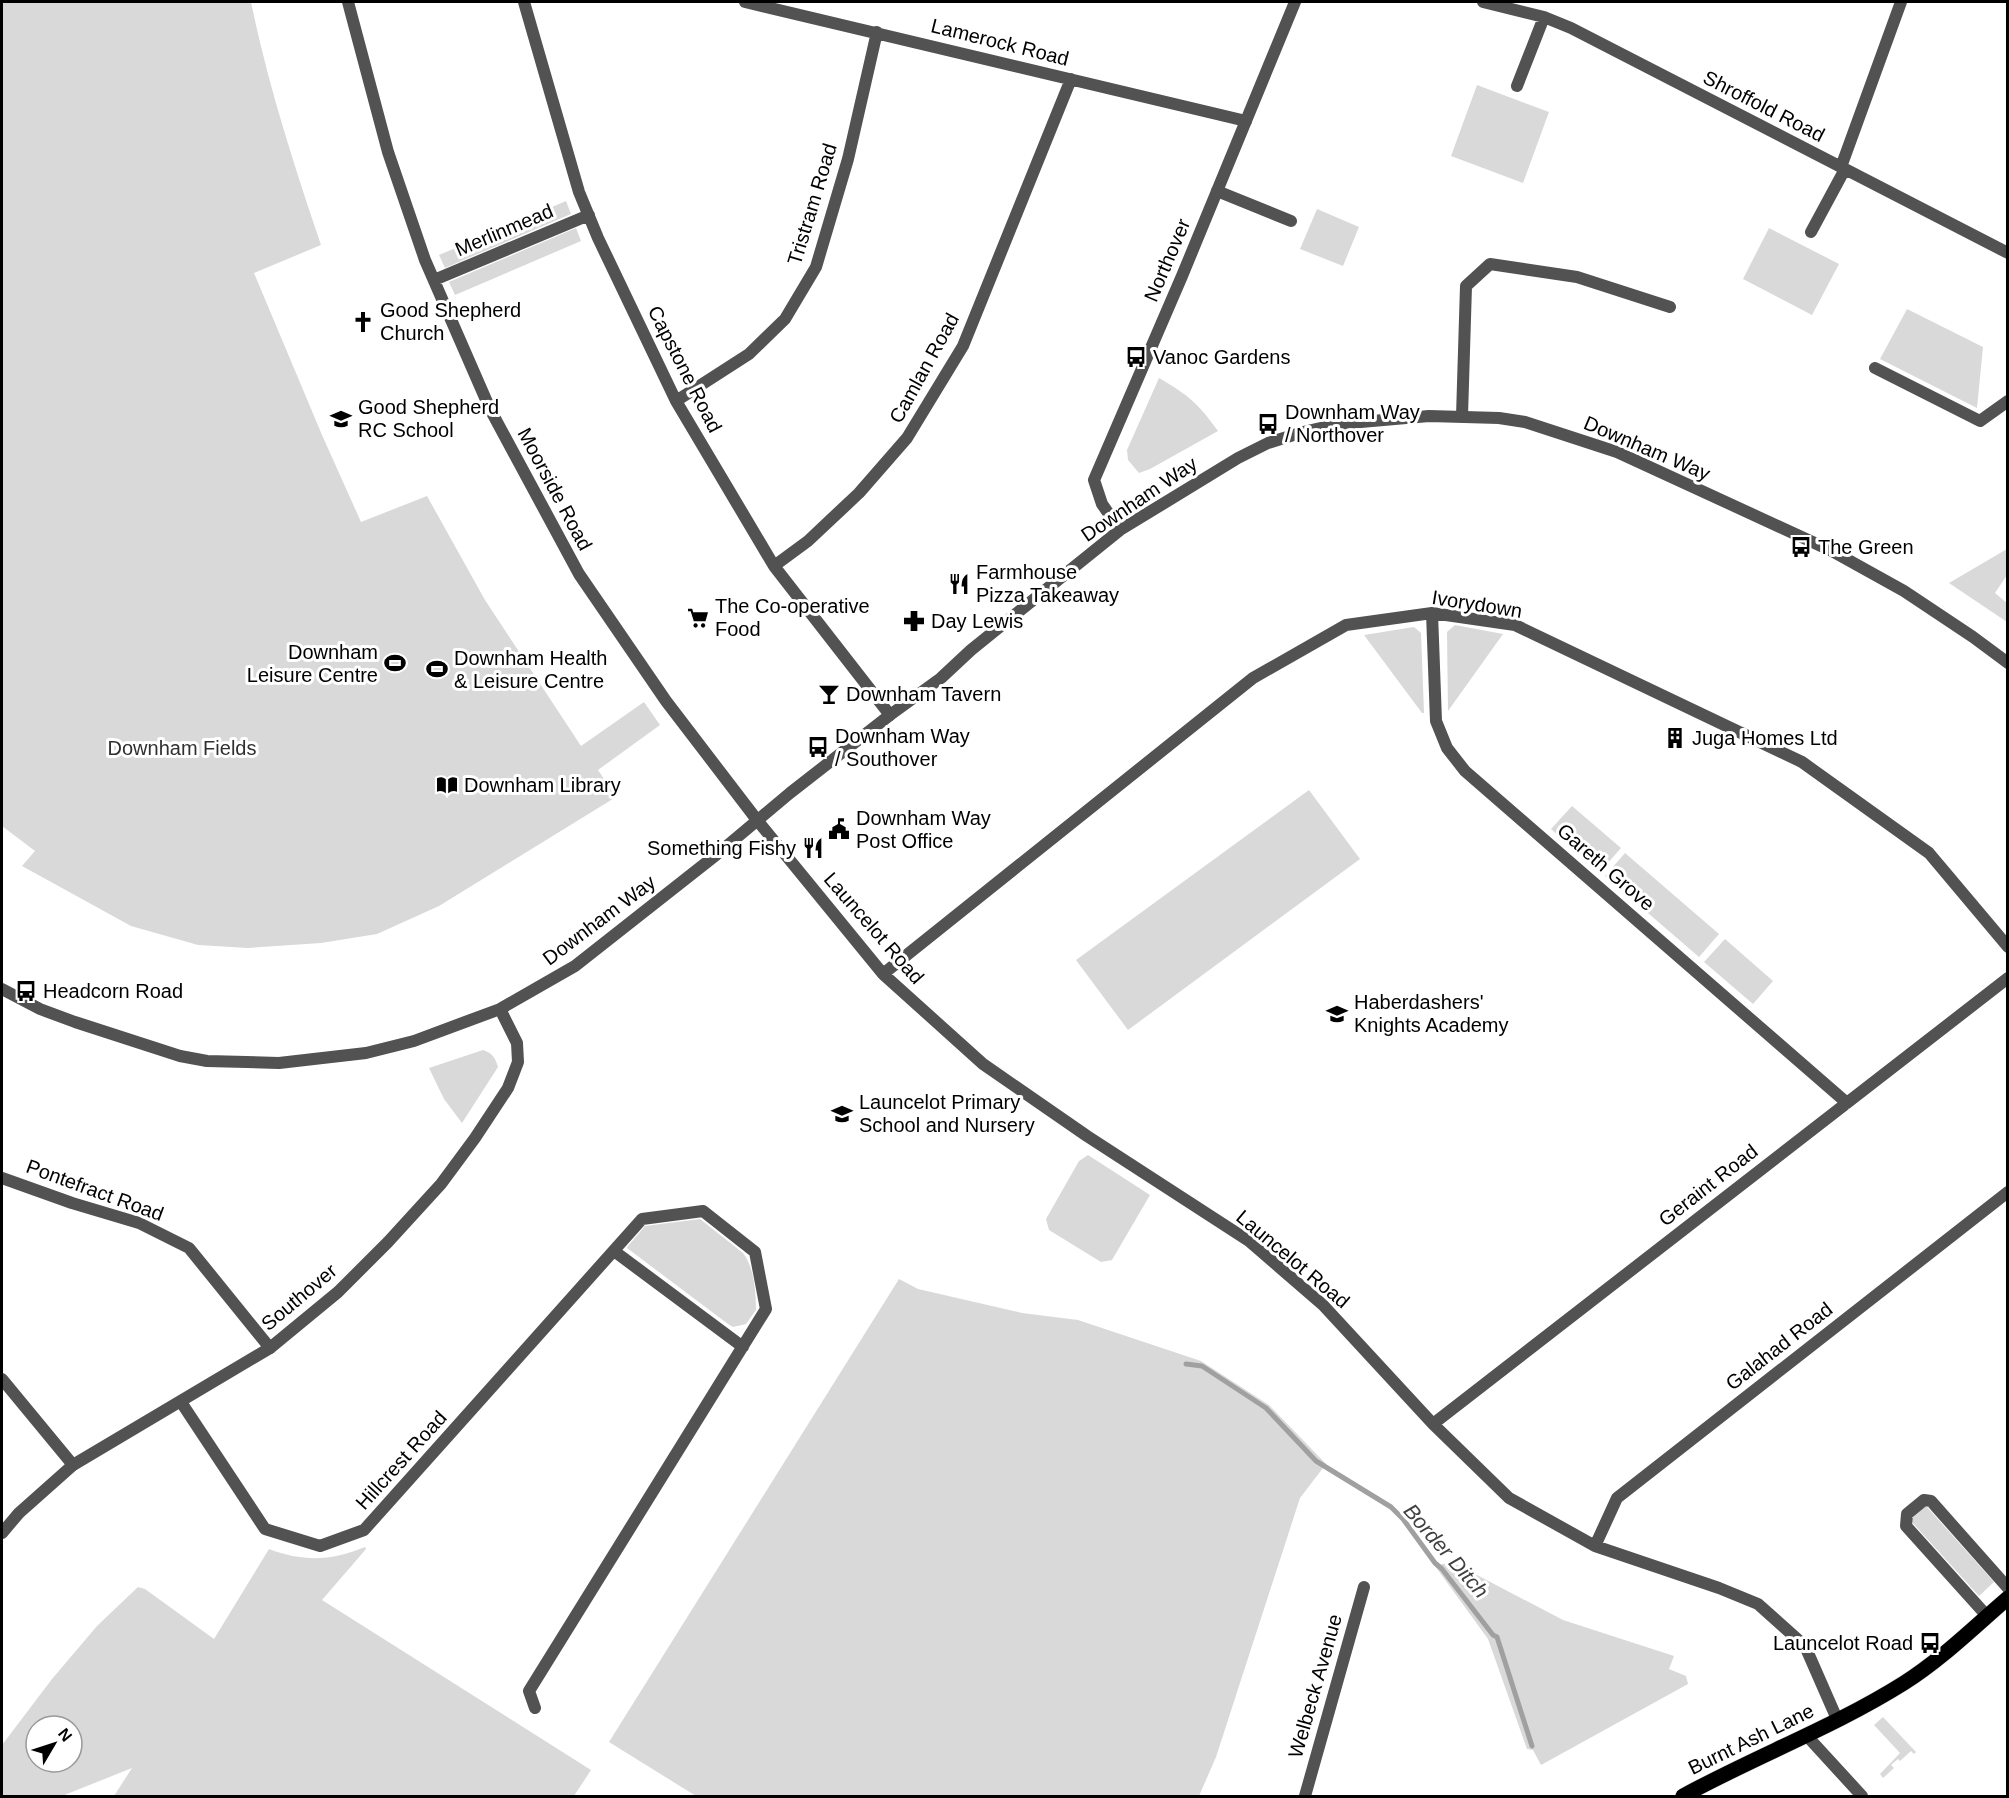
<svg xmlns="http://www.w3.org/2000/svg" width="2009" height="1798" font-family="Helvetica,sans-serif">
	<rect width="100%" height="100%" fill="#fff"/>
	<path fill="#d9d9d9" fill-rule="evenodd" d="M 2,2 L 251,2 C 268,85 294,165 321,245 L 254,273 L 322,435 L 361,522 L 427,496 L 485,600 L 581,746 L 644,702 L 660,725 L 598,770 L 616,797 L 439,906 L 377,934 L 321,943 L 248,948 L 198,945 L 131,926 L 22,866 L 35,851 L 2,826 Z
		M 1477,85 L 1549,112 L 1523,183 L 1451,156 Z
		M 566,201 L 571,214 L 445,268 L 439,255 Z
		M 1317,209 L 1359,227 L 1343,266 L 1300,249 Z
		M 576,228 L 581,241 L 455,295 L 449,282 Z
		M 1769,228 L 1839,264 L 1812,315 L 1743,279 Z
		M 1907,309 L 1983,347 L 1977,408 L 1880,359 Z
		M 1159,378 C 1188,395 1198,403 1218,431 L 1150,469 L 1139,473 L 1128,460 L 1127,450 Z
		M 2007,549 L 2007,575 L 1995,593 L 2007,603 L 2007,622 L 1949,583 Z
		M 1455,625 L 1503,634 L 1448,711 L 1447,632 Z
		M 1414,627 L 1421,633 L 1424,713 L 1422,713 L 1364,635 Z
		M 1309,790 L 1360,859 L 1128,1030 L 1076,960 Z
		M 1572,806 L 1621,848 L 1600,872 L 1551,829 Z
		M 1625,853 L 1719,934 L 1699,957 L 1605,876 Z
		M 1725,939 L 1773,981 L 1753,1004 L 1704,962 Z
		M 483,1050 C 492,1053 495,1057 498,1067 L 462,1123 L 444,1099 L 429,1068 Z
		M 1088,1155 L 1150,1195 L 1112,1260 L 1101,1262 L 1049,1230 L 1046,1219 L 1079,1161 Z
		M 700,1219 L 743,1253 C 754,1267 756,1292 756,1310 L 746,1324 L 733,1327 L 728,1324 L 627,1248 L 628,1246 L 645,1226 Z
		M 899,1279 L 918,1289 L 1022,1313 L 1078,1320 L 1201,1361 L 1269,1405 L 1326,1464 L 1300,1498 L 1216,1757 L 1199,1796 L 696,1796 L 609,1742 Z
		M 1926,1506 L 1994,1582 L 1979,1596 L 1910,1520 Z
		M 365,1547 L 366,1549 L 322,1600 L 591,1770 L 574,1796 L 114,1796 L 132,1768 L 62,1796 L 2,1796 L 2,1745 L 52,1679 L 97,1626 L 138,1587 L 145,1589 L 214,1639 L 269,1549 C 303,1562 332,1561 365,1547 ZM 36,1726 L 72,1726 L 72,1762 L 36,1762 Z
		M 1447,1563 L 1456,1564 L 1563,1620 L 1674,1656 L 1669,1669 L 1686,1676 L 1688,1684 L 1541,1765 L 1533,1750 L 1527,1749 L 1488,1639 L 1435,1566 Z
		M 1883,1717 L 1916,1752 L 1914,1754 L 1911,1751 L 1900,1761 L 1898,1759 L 1891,1765 L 1894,1768 L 1883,1778 L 1880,1774 L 1900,1753 L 1874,1725 Z"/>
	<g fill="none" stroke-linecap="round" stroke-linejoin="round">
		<path stroke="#a0a0a0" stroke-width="5" d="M 1186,1364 L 1202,1366 L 1266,1408 L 1316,1461 L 1391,1507 L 1403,1519 L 1435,1563 L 1442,1569 L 1493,1635 L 1497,1637 L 1532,1746"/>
		<defs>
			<path id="primary" d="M 1683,1796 C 1756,1756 1834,1727 1904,1683 C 1942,1659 1974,1627 2008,1598"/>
		</defs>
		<use href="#primary" stroke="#dbdbdb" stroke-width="16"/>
		<path stroke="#525252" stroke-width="12" d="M 348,2 L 388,152 L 425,260 L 490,409 L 579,574 L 666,701 L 757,820 L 883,974 L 983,1064 L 1087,1136 L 1249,1241 L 1323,1305 L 1433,1424 L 1509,1498 L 1595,1546 L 1719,1588 L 1758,1604 L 1805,1646 L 1837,1719
			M 524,2 L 579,192 L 598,238 L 676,401 L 774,566 L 890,715
			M 745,2 L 1246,121
			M 1483,2 L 1544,17 L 1571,28 L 2008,253
			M 1517,86 L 1544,17
			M 1841,167 L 1901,2
			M 1217,191 L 1291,221
			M 1811,232 L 1845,169
			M 434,280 L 589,215
			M 1875,368 L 1980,421 L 2008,401
			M 676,401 L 749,354 L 785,319 L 816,267 L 848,159 L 877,32
			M 1462,416 L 1466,286 L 1490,264 L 1577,277 L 1670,307
			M 774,566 L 808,541 L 859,493 L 907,438 L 963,346 L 1071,79
			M 1432,613 L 1436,721 L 1447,748 L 1465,771 L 1847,1103
			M 883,974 L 1253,678 L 1346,625 L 1432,613 L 1515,625 L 1802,762 L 1929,853 L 2008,947
			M 2,1178 L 72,1203 L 139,1223 L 189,1248 L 270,1348
			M 614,1251 L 743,1347
			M 2,1379 L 73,1465
			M 181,1402 L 265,1529 L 320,1546 L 364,1530 L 642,1219 L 703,1211 L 755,1252 L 766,1309 L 529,1691 L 535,1708
			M 1433,1424 L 2008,978
			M 1595,1546 L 1617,1498 L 2008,1192
			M 1987,1616 L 1906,1526 L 1907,1514 L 1924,1500 L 1931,1501 L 2008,1588
			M 1807,1736 L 1862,1796
			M 1305,1796 L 1364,1587"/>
		<path stroke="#525252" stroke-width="12" d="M 1120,530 L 1102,504 L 1094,480 L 1182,276 L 1295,2
			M 2,989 L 40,1009 L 75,1022 L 180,1056 L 207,1061 L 279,1063 L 366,1053 L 414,1041 L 500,1009 L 575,966 L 716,855 L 790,793 L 890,715 L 941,678 L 971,650 L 1120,530 L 1238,458 L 1268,443 L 1303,432 L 1338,424 L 1429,416 L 1499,418 L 1525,422 L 1617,452 L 1832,551 L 1904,591 L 1973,637 L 2008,663
			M 2,1533 L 19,1513 L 73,1465 L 270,1348 L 338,1292 L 388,1242 L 441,1184 L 475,1138 L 508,1088 L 518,1062 L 517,1043 L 500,1009"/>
		<use href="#primary" stroke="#000" stroke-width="15"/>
	</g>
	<defs>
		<symbol id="church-bare" viewBox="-9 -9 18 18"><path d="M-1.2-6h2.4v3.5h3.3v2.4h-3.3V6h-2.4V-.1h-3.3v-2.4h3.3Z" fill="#000" stroke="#fff" stroke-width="2.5" paint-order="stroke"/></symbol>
		<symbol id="bus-bare" viewBox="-9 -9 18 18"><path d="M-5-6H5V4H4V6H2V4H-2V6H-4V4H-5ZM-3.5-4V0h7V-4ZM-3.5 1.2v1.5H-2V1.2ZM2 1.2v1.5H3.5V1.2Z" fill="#000" stroke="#fff" stroke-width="2.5" paint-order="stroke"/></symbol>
		<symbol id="school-bare" viewBox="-9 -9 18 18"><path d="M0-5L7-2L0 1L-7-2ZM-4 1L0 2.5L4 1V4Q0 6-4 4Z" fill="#000" stroke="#fff" stroke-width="2.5" paint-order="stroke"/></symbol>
		<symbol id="restaurant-bare" viewBox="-9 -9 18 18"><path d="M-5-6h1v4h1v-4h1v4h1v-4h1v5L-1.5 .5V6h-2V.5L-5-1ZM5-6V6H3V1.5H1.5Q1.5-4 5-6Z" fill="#000" stroke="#fff" stroke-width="2.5" paint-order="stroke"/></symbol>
		<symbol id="supermarket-bare" viewBox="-9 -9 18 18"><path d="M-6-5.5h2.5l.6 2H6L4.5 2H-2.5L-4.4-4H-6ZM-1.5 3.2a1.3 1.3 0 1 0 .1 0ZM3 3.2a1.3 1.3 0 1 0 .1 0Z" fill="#000" stroke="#fff" stroke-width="2.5" paint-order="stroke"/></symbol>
		<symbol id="pharmacy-bare" viewBox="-9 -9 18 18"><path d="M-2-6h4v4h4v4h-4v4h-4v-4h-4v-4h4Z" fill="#000" stroke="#fff" stroke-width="2.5" paint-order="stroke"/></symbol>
		<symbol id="stadium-bare" viewBox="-9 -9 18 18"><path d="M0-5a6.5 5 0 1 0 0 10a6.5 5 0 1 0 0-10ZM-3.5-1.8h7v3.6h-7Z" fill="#000" stroke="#fff" stroke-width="2.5" paint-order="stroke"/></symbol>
		<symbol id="bar-bare" viewBox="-9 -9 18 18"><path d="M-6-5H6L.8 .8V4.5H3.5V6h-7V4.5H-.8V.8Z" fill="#000" stroke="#fff" stroke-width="2.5" paint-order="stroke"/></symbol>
		<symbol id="building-bare" viewBox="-9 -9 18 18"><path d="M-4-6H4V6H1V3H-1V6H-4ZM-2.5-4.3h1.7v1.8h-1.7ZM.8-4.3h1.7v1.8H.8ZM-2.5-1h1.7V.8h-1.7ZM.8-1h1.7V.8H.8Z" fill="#000" stroke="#fff" stroke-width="2.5" paint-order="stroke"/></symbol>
		<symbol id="library-bare" viewBox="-9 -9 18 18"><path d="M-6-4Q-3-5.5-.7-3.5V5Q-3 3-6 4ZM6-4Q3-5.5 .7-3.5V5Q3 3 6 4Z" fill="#000" stroke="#fff" stroke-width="2.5" paint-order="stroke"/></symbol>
		<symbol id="civic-bare" viewBox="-9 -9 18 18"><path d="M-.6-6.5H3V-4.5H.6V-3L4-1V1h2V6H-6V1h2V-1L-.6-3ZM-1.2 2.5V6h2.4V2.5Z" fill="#000" stroke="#fff" stroke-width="2.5" paint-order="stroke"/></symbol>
	</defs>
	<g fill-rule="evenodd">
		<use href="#church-bare" x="348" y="307" width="30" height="30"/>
		<use href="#bus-bare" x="1121" y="342" width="30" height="30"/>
		<use href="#school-bare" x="326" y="404" width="30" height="30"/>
		<use href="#bus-bare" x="1253" y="409" width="30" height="30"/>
		<use href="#bus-bare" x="1786" y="532" width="30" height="30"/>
		<use href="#restaurant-bare" x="944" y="569" width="30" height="30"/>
		<use href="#supermarket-bare" x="683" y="603" width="30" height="30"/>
		<use href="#pharmacy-bare" x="899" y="606" width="30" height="30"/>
		<use href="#stadium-bare" x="380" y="648" width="30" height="30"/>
		<use href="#stadium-bare" x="422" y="654" width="30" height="30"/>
		<use href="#bar-bare" x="814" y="679" width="30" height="30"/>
		<use href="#building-bare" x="1660" y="723" width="30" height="30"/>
		<use href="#bus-bare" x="803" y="732" width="30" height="30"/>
		<use href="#library-bare" x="432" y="770" width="30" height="30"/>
		<use href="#civic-bare" x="824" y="814" width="30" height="30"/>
		<use href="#restaurant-bare" x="798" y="833" width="30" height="30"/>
		<use href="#bus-bare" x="11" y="976" width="30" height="30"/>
		<use href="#school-bare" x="1322" y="999" width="30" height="30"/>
		<use href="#school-bare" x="827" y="1099" width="30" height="30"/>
		<use href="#bus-bare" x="1915" y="1628" width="30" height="30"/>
	</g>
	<g text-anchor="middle" stroke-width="6" stroke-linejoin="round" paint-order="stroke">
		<g font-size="20" fill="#000" stroke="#fff">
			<text transform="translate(1000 42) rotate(14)" y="7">Lamerock Road</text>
			<text transform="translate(1764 106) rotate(27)" y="7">Shroffold Road</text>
			<text transform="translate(812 204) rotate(-73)" y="7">Tristram Road</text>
			<text transform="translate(504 230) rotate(-23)" y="7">Merlinmead</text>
			<text transform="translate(1167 260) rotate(-67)" y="7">Northover</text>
			<text transform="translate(924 368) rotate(-61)" y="7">Camlan Road</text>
			<text transform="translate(685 369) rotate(63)" y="7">Capstone Road</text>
			<text transform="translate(1647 448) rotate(23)" y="7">Downham Way</text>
			<text transform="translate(555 489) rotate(62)" y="7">Moorside Road</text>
			<text transform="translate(1139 499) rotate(-34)" y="7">Downham Way</text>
			<text transform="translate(1477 604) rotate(9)" y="7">Ivorydown</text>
			<text transform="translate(1606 867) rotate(41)" y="7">Gareth Grove</text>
			<text transform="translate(599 920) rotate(-37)" y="7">Downham Way</text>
			<text transform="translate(874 928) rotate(49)" y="7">Launcelot Road</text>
			<text transform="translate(1708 1185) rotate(-38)" y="7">Geraint Road</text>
			<text transform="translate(95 1190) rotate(20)" y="7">Pontefract Road</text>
			<text transform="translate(1293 1259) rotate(40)" y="7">Launcelot Road</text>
			<text transform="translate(299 1297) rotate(-40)" y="7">Southover</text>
			<text transform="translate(1779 1346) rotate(-38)" y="7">Galahad Road</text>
			<text transform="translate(401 1460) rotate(-48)" y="7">Hillcrest Road</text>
			<text transform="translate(1315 1686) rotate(-74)" y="7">Welbeck Avenue</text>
			<text transform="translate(1751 1739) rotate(-26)" y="7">Burnt Ash Lane</text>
		</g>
		<g font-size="20" fill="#000" stroke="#fff" text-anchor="start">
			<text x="380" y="317">Good Shepherd<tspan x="380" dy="23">Church</tspan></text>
			<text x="1153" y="364">Vanoc Gardens</text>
			<text x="358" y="414">Good Shepherd<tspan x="358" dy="23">RC School</tspan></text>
			<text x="1285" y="419">Downham Way<tspan x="1285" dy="23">/ Northover</tspan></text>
			<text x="1818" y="554">The Green</text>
			<text x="976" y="579">Farmhouse<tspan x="976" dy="23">Pizza Takeaway</tspan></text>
			<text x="715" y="613">The Co-operative<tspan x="715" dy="23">Food</tspan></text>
			<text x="931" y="628">Day Lewis</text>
			<text x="378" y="659" text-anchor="end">Downham<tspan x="378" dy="23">Leisure Centre</tspan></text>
			<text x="454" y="665">Downham Health<tspan x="454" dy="23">&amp; Leisure Centre</tspan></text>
			<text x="846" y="701">Downham Tavern</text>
			<text x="835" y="743">Downham Way<tspan x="835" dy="23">/ Southover</tspan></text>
			<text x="1692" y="745">Juga Homes Ltd</text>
			<text x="464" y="792">Downham Library</text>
			<text x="856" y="825">Downham Way<tspan x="856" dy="23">Post Office</tspan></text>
			<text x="796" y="855" text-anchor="end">Something Fishy</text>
			<text x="43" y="998">Headcorn Road</text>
			<text x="1354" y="1009">Haberdashers'<tspan x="1354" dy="23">Knights Academy</tspan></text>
			<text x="859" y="1109">Launcelot Primary<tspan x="859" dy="23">School and Nursery</tspan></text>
			<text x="1913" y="1650" text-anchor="end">Launcelot Road</text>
		</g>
		<g font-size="20" fill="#303030" stroke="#fff">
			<text x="182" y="755">Downham Fields</text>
		</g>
		<g font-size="21" font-style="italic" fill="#414141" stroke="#fff">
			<text transform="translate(1446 1551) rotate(49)" y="7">Border Ditch</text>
		</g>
	</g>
	<rect width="2009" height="1798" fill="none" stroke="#000000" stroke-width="6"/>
	<g transform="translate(54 1744) rotate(51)"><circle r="28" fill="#ffffff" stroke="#999999" stroke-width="1.5"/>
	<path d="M0-4.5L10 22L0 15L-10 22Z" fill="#000000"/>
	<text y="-9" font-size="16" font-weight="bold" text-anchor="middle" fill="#000000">N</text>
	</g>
</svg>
